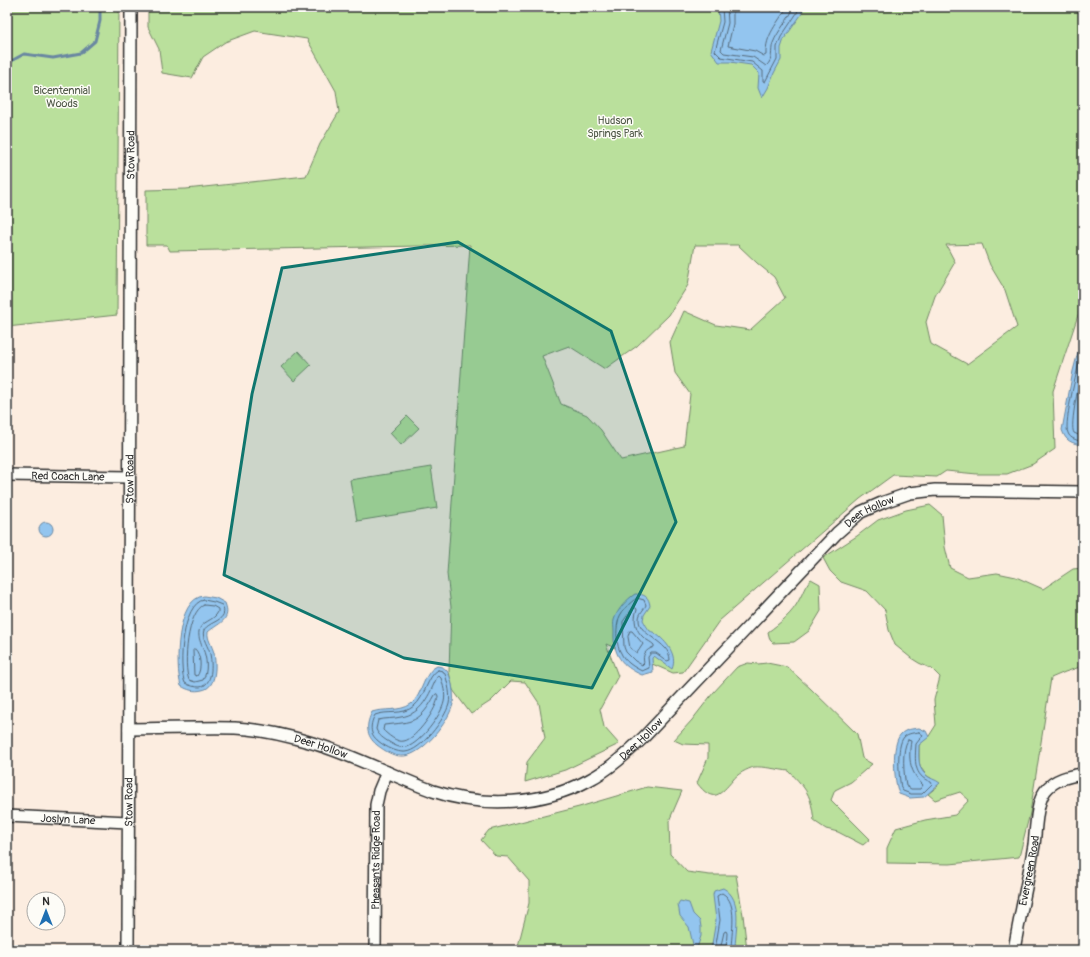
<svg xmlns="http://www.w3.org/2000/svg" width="1090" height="957" font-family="Pangolin,sans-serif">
	<rect width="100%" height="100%" fill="#fcede0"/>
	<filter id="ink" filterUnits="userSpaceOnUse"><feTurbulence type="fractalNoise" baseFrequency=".025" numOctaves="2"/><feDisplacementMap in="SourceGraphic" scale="8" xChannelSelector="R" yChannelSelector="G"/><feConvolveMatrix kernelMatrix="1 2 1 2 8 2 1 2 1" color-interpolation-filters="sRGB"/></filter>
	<g filter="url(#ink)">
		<path fill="#bae09c" stroke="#728664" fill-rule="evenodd" d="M 7,7 L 119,7 L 117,315 L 7,327 Z
			M 148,7 L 1083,7 L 1083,300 L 1053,391 L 1055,449 L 1033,464 L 1007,474 L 977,474 L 946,471 L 937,477 L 893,475 L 860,499 L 719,621 L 683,672 L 673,673 L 606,644 L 618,676 L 600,709 L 604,727 L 619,744 L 565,770 L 525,782 L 527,762 L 545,738 L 539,703 L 525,682 L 511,681 L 491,701 L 471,714 L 453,690 L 449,672 L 451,607 L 447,574 L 470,245 L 170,251 L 167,245 L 146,245 L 146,190 L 186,189 L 306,176 L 320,144 L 339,112 L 336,91 L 307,39 L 255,31 L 225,42 L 203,57 L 192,78 L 162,73 L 159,49 L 148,27 ZM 982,244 L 990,265 L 1005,290 L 1017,327 L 967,364 L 931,344 L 926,322 L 935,296 L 955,262 L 946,245 ZM 695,245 L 738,245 L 757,263 L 774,277 L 785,298 L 750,330 L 716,325 L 684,311 L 670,342 L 675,373 L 690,394 L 684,446 L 621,460 L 601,430 L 587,415 L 561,404 L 542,356 L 569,346 L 605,369 L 637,346 L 669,315 L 688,285 Z
			M 298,351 L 311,365 L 294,381 L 281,367 Z
			M 407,416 L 419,428 L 401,445 L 390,433 Z
			M 431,467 L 437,508 L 357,521 L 350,480 Z
			M 930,505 L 942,515 L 945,547 L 950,568 L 968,577 L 997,573 L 1016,577 L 1043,589 L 1073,569 L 1083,568 L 1083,666 L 1065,672 L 1051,678 L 1030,813 L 1019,857 L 950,864 L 887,863 L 887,848 L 896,828 L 925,820 L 955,815 L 969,800 L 960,792 L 935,800 L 928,794 L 938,786 L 931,778 L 927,776 L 921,768 L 919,762 L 919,745 L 929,736 L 936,725 L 934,700 L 940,677 L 932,669 L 919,663 L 911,658 L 895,645 L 889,630 L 885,610 L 867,591 L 841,582 L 830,571 L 823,558 L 857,536 L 878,520 L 906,510 Z
			M 811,579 L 820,584 L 821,611 L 809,631 L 794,642 L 773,643 L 770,640 L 768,632 C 780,623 792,614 799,600 C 804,591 804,587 811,579 Z
			M 748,663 L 758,664 L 767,663 L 787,667 L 811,689 L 857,734 L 862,758 L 872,764 L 851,782 L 835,790 L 831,800 L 870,839 L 863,845 L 838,832 L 826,829 L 814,821 C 811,794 807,790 789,771 C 780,770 762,766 754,767 C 747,769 737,774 733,780 C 720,795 713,804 697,783 L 708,758 L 708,745 L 683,744 L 674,740 L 692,720 L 713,693 L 737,667 Z
			M 647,787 L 682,791 L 669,821 L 670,854 L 687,872 L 710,875 L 736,875 L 743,915 L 747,950 L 517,950 L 529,903 L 529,881 L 508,857 L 496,856 L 481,840 L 489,830 L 579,807 Z"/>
		<path fill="#93c5ef" stroke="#6987a1" d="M 718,7 L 804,7 L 801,15 L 784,39 L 781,48 L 781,60 L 774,73 L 768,88 L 762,98 L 758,88 L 759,73 L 751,65 L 730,62 L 719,62 L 711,51 L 719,21 Z
			M 1083,333 L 1083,446 C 1071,442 1066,442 1062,430 L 1073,371 Z
			M39 529a7 7 0 1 1 14 0a7 7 0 1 1-14 0Z
			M 635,594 C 645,594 649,597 650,606 L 644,615 L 643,620 C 645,623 647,628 650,631 C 652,632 654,632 656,634 C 666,641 678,655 672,669 L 654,656 L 652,658 L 653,672 L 642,675 C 621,666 613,654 614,632 C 614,628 613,623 614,620 C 617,610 627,599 635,594 Z
			M 204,596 L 216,598 L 225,603 C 232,621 218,623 208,632 C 207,639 212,645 214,653 C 216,664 217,688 202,690 C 194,692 188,690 181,686 C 175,666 176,598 204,596 Z
			M 437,666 C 446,667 448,671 451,680 C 453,688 454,696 453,704 C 449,721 423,755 404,756 C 394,757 385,751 377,745 C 365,735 366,724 372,712 C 384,708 400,712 411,704 C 423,695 423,672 437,666 Z
			M 919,728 L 926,731 L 929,737 L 919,745 C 919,755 917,768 926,775 C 930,779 935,779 940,783 L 924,797 L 910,798 L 899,794 C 894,781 891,744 901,734 C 906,729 912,729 919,728 Z
			M 723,888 C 744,899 735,931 735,950 L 711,950 L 716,920 L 713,895 L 714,891 Z
			M 680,901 L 689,903 L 693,914 L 700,921 L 701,927 L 701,936 L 697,948 L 694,949 L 689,927 L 680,916 L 678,904 Z"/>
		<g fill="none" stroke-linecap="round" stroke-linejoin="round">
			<path stroke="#556979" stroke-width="1" d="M 722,7 L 723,22 L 715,51 L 721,57 L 752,62 L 763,71 L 763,81 L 765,82 L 777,59 L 777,47 L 781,37 L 797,13 L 799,7
				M 727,7 L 728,23 L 721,50 L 724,53 L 753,57 L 766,66 C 774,59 770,52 773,43 C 778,30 789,20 794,7
				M 733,7 L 733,24 L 728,46 L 755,51 L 764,56 L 766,55 C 765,35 778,23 787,7
				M 1083,348 C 1079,362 1063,423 1068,433 C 1070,439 1077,440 1083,442
				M 1083,368 C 1080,378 1069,426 1074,433 L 1083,437
				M 637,598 L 644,600 L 646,605 C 644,610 639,613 639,619 C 638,636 670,641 670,660 L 667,661 L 656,653 L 651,653 L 648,657 L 649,668 L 642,671 C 635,668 624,661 621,653 C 616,646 616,630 618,622 C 619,613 630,602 637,598 Z
				M 204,600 L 214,602 L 222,605 C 230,621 209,621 204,630 C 201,638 209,647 210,654 C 212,664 213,685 200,687 C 195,687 190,686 185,683 C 178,668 182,602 204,600 Z
				M 204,605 L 213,606 L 218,609 L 218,612 C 214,621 201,621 199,631 C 198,638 201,643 203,649 C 207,658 208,672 203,680 L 195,682 L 189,680 C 183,666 187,611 204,605 Z
				M 634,607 L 637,609 C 633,620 635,630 644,638 C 648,641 651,642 654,645 L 654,647 C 645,650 642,655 644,663 L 642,665 L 635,661 L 626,652 L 624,647 L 623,622 Z
				M 630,631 L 632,631 L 643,644 L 637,653 L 630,648 L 628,637 Z
				M 195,649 C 201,654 202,670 197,676 L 194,675 L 193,651 Z
				M 438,670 L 443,671 L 445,674 C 448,684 451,695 449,704 C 445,719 421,751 405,752 C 395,753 375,742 372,733 C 370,727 372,720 375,715 C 388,710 402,716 414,706 C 425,698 427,676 438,670 Z
				M 439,676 L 441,678 C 443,685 446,694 444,702 C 441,716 420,743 407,747 C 400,749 394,745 389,742 C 384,739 378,735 376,729 L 378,720 C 386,718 393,719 401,717 C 422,714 429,695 437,677 Z
				M 437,694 L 438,696 C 438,708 416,739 404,741 C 397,743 387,734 383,730 L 384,725 C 413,722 420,723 435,695 Z
				M 919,732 L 923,735 L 916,744 C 915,760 913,776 931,782 L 932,784 L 922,794 L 911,794 L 903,791 L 901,788 C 899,777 896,746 904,737 C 908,733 914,733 919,732 Z
				M 908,740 L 911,741 C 908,760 910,772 923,785 L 920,789 L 911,789 L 906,786 C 904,775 901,750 908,740 Z
				M 715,950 L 720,920 L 717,896 L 722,893 C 739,902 731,934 731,950
				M 720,950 L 724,932 L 726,931 L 727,933 L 726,950"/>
			<path stroke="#6987a1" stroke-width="3" d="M 7,67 L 13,60 L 24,54 L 53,58 L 81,53 L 95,41 L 100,21 L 100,7"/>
			<defs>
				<g id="minor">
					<path id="s1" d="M 7,475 L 129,477"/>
					<path id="s2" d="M 129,729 C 164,729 200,727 235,728 C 260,729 285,735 309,742 C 352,754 392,776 433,791 C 483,808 543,805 589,780 C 610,769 627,753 644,737 L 837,533 L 861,512 L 884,502 L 910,493 L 935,490 L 1083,492"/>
					<path id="s3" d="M 7,816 L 128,822"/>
					<path id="s4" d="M 128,950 L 131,7"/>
					<path id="s5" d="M 375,950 L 376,805 L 379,791 L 387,772"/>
					<path id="s6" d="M 1014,950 C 1020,915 1028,880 1034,845 C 1036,829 1036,804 1045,791 C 1054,779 1069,776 1083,774"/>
				</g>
			</defs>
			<use href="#minor" stroke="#2b2b2b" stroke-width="14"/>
			<use href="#minor" stroke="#fdfcf7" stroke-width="11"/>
		</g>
	</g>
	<path fill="#0f766e" fill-opacity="0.2" stroke="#0f766e" stroke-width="3" stroke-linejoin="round" d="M 458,242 L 611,331 L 676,522 L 592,688 L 404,658 L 224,575 L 252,394 L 282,268 Z"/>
	<g text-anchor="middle" stroke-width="3" stroke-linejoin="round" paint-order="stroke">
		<g font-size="11" fill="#4f5847" stroke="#fdfcf7">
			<text x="62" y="94">Bicentennial<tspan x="62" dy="13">Woods</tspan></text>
			<text x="615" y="124">Hudson<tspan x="615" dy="13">Springs Park</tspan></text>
		</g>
		<g font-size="11" fill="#2b2b2b" stroke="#fdfcf7">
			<text dy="4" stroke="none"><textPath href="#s4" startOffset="795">Stow Road</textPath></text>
			<text dy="4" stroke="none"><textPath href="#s1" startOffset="61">Red Coach Lane</textPath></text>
			<text dy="4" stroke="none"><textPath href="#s4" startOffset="471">Stow Road</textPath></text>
			<text dy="4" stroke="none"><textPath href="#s2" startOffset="866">Deer Hollow</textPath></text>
			<text dy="4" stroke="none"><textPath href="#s2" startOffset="542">Deer Hollow</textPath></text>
			<text dy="4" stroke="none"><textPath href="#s2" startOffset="194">Deer Hollow</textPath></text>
			<text dy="4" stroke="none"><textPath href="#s4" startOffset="148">Stow Road</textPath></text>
			<text dy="4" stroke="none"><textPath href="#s3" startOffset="61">Joslyn Lane</textPath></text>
			<text dy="4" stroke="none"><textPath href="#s5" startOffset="90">Pheasants Ridge Road</textPath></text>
			<text dy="4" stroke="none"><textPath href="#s6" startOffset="81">Evergreen Road</textPath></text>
		</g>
	</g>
	<rect width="1090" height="957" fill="none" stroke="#fdfcf7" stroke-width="24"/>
	<rect x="12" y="12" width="1066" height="933" fill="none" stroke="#2b2b2b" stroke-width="1.5" filter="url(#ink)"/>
	<g transform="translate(46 911)"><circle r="19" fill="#fdfcf7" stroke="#a9a8a5"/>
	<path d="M0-3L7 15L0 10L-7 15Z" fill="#1f6fb2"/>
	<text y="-6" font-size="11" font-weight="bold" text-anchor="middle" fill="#2b2b2b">N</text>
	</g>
</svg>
